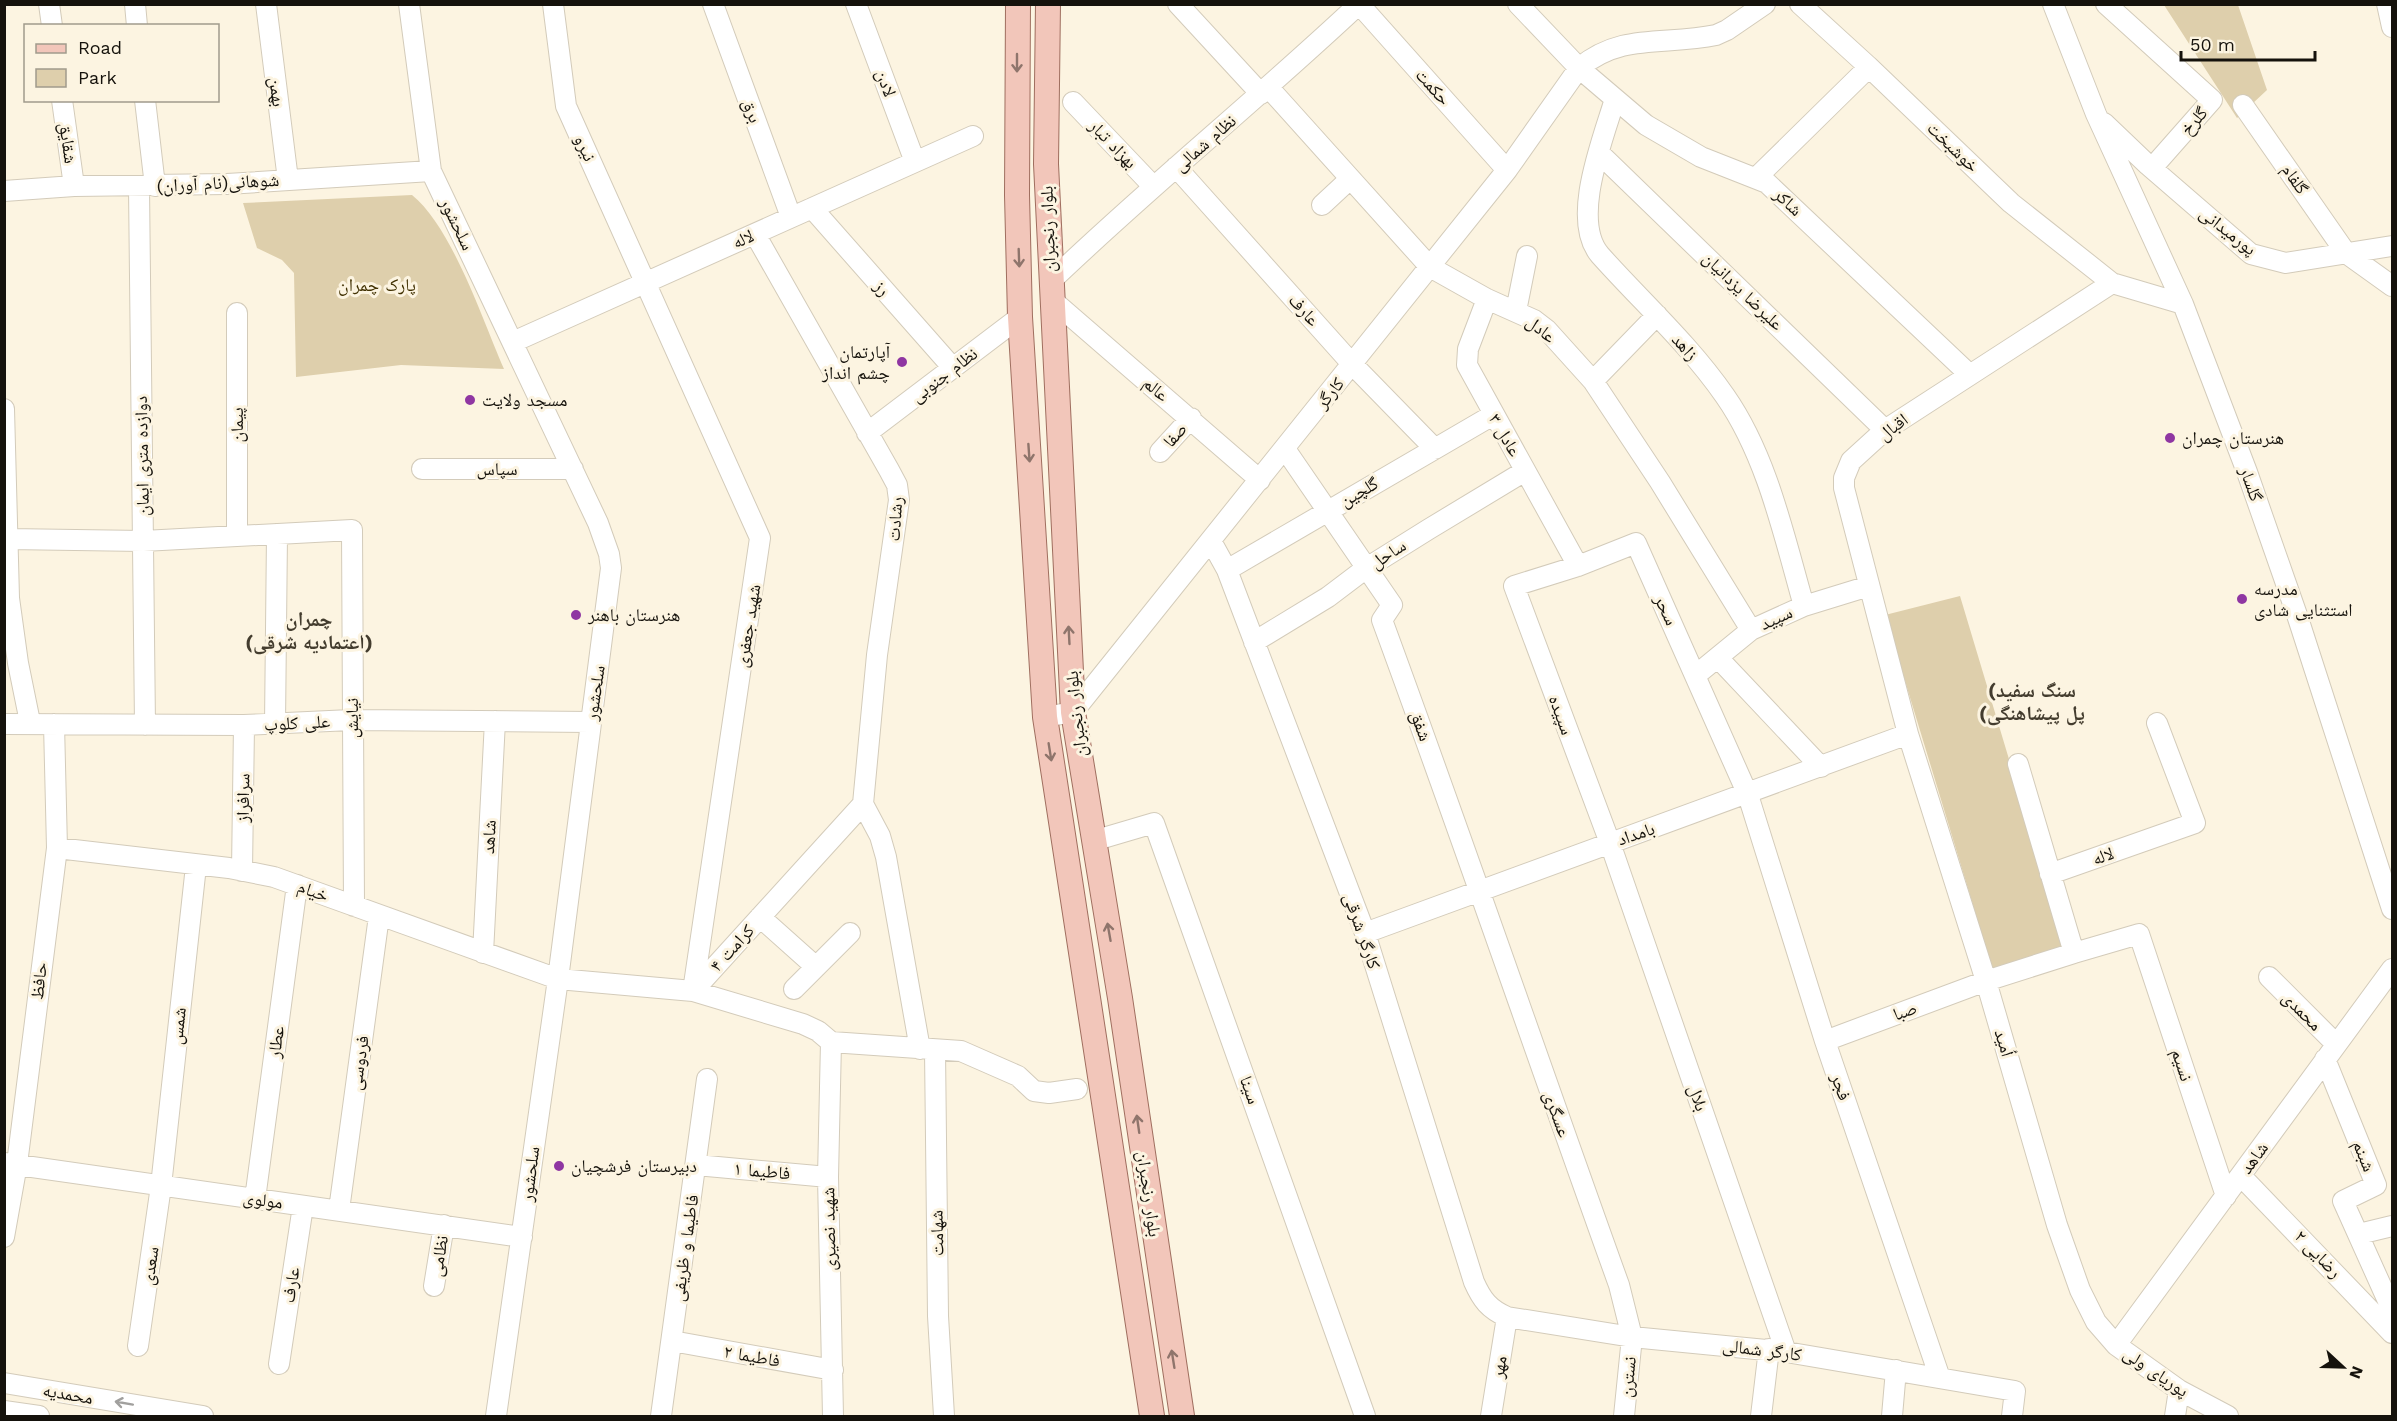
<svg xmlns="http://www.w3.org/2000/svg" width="2397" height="1421" font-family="'Work Sans','Noto Naskh Arabic',sans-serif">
	<rect width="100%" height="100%" fill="#fcf4e1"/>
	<path fill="#decfac" d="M 2164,5 L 2238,5 L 2267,90 L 2237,118 Z
		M 412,195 C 452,227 483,321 504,369 L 401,365 L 296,377 L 294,273 L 282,260 L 257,248 L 243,203 Z
		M 1960,596 L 2066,949 L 1993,971 L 1885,615 Z"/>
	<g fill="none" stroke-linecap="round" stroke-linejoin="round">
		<defs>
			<path id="minor" d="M 49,4 L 52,26
				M 135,4 L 137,26
				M 266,4 L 288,180
				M 409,4 L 431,171 L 598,523 L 609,554 L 611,568 L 558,979 L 496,1416
				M 553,4 L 566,106 L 760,538 L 693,991 L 803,1024 L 818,1031 L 831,1042 L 961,1051 L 1018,1076 L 1034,1091 L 1049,1093 L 1077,1089
				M 713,4 L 791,217
				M 856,4 L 915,162
				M 1178,4 L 1261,94
				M 1518,4 L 1579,68 L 1646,125 L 1701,157 L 1767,183 L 1970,375
				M 1800,4 L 1869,67 L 2011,203 L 2112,283
				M 2053,4 L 2096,114 L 2183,304 L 2247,472 L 2297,615 L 2392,909
				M 2106,4 L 2212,100 L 2152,168
				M 2387,4 L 2392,27
				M 1269,88 L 1430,267 L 1487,299 L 1534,320 L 1547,330 L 1593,381 L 1660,482 L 1751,630
				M 1615,99 C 1603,139 1570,220 1600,255 C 1642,302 1689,344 1725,396 C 1767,456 1784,536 1804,606
				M 62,100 L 74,186
				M 145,100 L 155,186
				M 1073,102 L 1153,186
				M 2243,105 L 2346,253 L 2392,286
				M 2104,123 L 2148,165 L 2251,254 L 2286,263 L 2392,246
				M 1599,153 L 1885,430
				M 1176,167 L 1353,365 L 1435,449
				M 1757,177 L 1869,67
				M 139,187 L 145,725
				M 4,191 L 74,186 L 227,184 L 431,171
				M 1322,205 L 1350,179
				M 812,208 L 953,368
				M 755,234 L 889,470 L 897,485 L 899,500 L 877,655 L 863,804
				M 1051,281 C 1150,186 1258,99 1359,4 L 1507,170
				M 1051,299 L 1260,480
				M 1487,299 L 1468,349 L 1467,365 L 1578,566
				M 2183,304 L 2112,283 L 1885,430 L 1851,461 L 1844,478 L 1844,488 L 1908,734 L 1986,981 L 2057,1225 L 2080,1290 L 2096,1322 L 2116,1345 L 2179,1390 L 2228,1416
				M 1516,311 L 1527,256
				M 513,342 L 973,136
				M 1593,381 L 1657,315
				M 4,409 L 9,598 L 18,663 L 30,722
				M 867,433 L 1020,317
				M 1285,449 L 1392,605 L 1382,620 C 1463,840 1539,1063 1619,1285 L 1632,1337 L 1624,1416
				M 1160,452 L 1191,418
				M 422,469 L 573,469
				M 237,536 L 237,313
				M 8,539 L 143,541 L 352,530 L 354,906
				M 1211,541 L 1227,570 L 1365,933 L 1474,1282 C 1482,1300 1489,1309 1507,1317 L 1632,1337 L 1786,1352 L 2015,1391 L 2012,1416
				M 1227,570 L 1493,415
				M 1254,642 L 1328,597 L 1365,569 L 1429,529 L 1525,471
				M 1719,659 L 1821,767
				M 1696,675 L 1751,630 L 1804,606 L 1869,586
				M 1045,717 L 1073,712 L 1507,170 L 1579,68 C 1622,32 1665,46 1716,35 L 1727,30 L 1765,4
				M 4,724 L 244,725 L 351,720 L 590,722
				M 275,724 L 277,534
				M 2018,764 L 2074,953 L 2139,934 L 2226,1196
				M 863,804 L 880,836 L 886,857 L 920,1049
				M 1093,841 L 1154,823 L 1365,1416
				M 57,848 L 229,868 L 274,877 L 558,979 L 693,991 L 863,804
				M 242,871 L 244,725
				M 2050,874 L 2195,823 L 2157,723
				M 760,917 L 816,967
				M 1365,933 L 1908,734
				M 483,953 L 495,721
				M 2269,977 L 2336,1044
				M 794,989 L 850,933
				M 1825,1041 L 1986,981 L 2074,953
				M 831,1042 L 828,1177 L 833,1416
				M 935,1050 L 938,1316 L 944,1416
				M 2325,1059 L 2376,1185 L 2343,1201 L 2392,1310
				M 4,1163 L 522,1237
				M 696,1165 L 828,1177
				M 2241,1176 L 2392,1333
				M 255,1199 L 297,885
				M 339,1210 L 379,916
				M 2359,1234 L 2392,1226
				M 4,1237 L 17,1164 L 57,848 L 54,724
				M 434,1286 L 444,1225
				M 672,1341 L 833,1370
				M 2116,1345 L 2392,969
				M 138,1346 L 161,1186 L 196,866
				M 1786,1352 L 1610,843 L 1514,586 L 1578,566 L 1636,543 L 1748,795 L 1825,1041 L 1940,1378
				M 279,1364 L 303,1206
				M 4,1383 L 203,1416
				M 4,1411 L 39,1416
				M 661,1416 L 707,1079
				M 1491,1416 L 1507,1317
				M 1761,1416 L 1769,1349
				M 1892,1416 L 1896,1370
				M 2175,1416 L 2179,1390"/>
			<path id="major" d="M 1018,4 L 1017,195 L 1020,317 L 1045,717 L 1152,1416
				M 1048,4 L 1046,164 L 1073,712 L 1120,998 L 1182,1416"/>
		</defs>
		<use href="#minor" stroke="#d3cbba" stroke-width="22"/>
		<use href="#major" stroke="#9f6e5f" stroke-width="26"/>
		<use href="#minor" stroke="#fff" stroke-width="20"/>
		<use href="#major" stroke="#f2c6ba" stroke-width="24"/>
	</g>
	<defs><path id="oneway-shaft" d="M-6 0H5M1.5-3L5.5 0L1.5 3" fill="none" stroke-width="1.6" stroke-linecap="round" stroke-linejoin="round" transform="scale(1.5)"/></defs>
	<g stroke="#8f756c">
		<use href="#oneway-shaft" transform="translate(1017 63) rotate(90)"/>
		<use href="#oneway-shaft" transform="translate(1019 258) rotate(88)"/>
		<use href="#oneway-shaft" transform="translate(1029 453) rotate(86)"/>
		<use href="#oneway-shaft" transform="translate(1069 635) rotate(-93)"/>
		<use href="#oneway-shaft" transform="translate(1050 752) rotate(81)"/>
		<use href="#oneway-shaft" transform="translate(1109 932) rotate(-100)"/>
		<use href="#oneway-shaft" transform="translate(1138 1124) rotate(-98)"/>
		<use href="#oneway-shaft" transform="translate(1173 1359) rotate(-99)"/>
	</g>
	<use stroke="#a1a09e" href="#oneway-shaft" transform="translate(124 1403) rotate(-170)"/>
	<g fill="#8f36a2" stroke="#fcf4e1" stroke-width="2">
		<circle cx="902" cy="362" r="6"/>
		<circle cx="470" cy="400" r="6"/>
		<circle cx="2170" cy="438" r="6"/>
		<circle cx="2242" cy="599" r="6"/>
		<circle cx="576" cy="615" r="6"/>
		<circle cx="559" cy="1166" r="6"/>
	</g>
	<g text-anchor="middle" stroke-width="6" stroke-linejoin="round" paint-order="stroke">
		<g font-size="18" fill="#15120c" stroke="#fcf4e1">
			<text transform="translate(886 83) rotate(70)" y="6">لادن</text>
			<text transform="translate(1433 87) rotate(48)" y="6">حکمت</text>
			<text transform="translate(277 92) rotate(83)" y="6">بهمن</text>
			<text transform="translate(752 111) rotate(70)" y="6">برق</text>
			<text transform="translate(2194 121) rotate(-49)" y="6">گلرخ</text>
			<text transform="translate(68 143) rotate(82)" y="6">شقایق</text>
			<text transform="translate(1205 143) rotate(-41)" y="6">نظام شمالی</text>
			<text transform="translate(1113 144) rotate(46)" y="6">بهزاد تبار</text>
			<text transform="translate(1953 147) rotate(44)" y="6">خوشبخت</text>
			<text transform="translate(585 148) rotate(65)" y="6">نیرو</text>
			<text transform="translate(2295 179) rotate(55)" y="6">گلفام</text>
			<text transform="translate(218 183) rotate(-3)" y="6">شوهانی(نام آوران)</text>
			<text transform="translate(1788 202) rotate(43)" y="6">شاکر</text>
			<text transform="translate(457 224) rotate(64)" y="6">سلحشور</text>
			<text transform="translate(1048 229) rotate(-92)" y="6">بلوار رنجبران</text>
			<text transform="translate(2228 231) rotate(38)" y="6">پورمیدانی</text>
			<text transform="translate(743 239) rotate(-24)" y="6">لاله</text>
			<text transform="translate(882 288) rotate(49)" y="6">رز</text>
			<text transform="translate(1743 291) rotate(44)" y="6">علیرضا یزدانیان</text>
			<text transform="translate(1304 310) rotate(48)" y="6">عارف</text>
			<text transform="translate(1541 329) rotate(39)" y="6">عادل</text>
			<text transform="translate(1685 347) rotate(48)" y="6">زاهد</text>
			<text transform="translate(944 375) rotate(-37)" y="6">نظام جنوبی</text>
			<text transform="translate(1156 389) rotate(40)" y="6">عالم</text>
			<text transform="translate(1330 393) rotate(-51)" y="6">کارگر</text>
			<text transform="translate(237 425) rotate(-90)" y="6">پیمان</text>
			<text transform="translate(1893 427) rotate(-37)" y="6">اقبال</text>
			<text transform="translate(1175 435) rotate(-48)" y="6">صفا</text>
			<text transform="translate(1505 435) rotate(60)" y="6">عادل ۳</text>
			<text transform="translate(142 456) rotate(-91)" y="6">دوازده متری ایمان</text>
			<text x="497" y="475">سپاس</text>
			<text transform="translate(2251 484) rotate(70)" y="6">گلسار</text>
			<text transform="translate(1359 492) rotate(-30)" y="6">گلچین</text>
			<text transform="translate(895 519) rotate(-86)" y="6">رشادت</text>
			<text transform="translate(1388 554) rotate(-33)" y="6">ساحل</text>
			<text transform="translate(1666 610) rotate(65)" y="6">سحر</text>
			<text transform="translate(1776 618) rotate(-25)" y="6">سپید</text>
			<text transform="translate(748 626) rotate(-81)" y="6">شهید جعفری</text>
			<text transform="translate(595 693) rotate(-82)" y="6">سلحشور</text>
			<text transform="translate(1076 714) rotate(-96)" y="6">بلوار رنجبران</text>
			<text transform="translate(1561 715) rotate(70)" y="6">سپیده</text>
			<text transform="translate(352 718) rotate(-90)" y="6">نیایش</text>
			<text transform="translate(297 723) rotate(-3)" y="6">علی کلوپ</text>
			<text transform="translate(1421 726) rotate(70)" y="6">شفق</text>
			<text transform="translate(243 798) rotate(-89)" y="6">سرافراز</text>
			<text transform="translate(1636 834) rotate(-19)" y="6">بامداد</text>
			<text transform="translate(489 837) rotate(-87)" y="6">شاهد</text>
			<text transform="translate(2103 856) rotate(-19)" y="6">لاله</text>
			<text transform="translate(313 891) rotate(20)" y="6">خیام</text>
			<text transform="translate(1362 931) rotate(71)" y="6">کارگر شرقی</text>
			<text transform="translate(732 948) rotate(-48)" y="6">کرامت ۴</text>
			<text transform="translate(39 981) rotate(-83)" y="6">حافظ</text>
			<text transform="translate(1905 1011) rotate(-20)" y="6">صبا</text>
			<text transform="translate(2302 1011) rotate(45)" y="6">محمدی</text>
			<text transform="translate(178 1026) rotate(-84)" y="6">شمس</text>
			<text transform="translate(276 1042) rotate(-82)" y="6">عطار</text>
			<text transform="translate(2004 1043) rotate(73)" y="6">اُمید</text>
			<text transform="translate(359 1063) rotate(-82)" y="6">فردوسی</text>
			<text transform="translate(2182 1065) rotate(72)" y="6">نسیم</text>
			<text transform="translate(1841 1087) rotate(71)" y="6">فجر</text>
			<text transform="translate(1250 1090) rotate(70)" y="6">سینا</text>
			<text transform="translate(1698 1098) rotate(71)" y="6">بلال</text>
			<text transform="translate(1557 1114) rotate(70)" y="6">عسگری</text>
			<text transform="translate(2364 1156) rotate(68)" y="6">شبنم</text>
			<text transform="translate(2254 1158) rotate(-54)" y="6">شاهد</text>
			<text transform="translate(762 1171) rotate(5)" y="6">فاطیما ۱</text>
			<text transform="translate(530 1174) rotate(-83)" y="6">سلحشور</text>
			<text transform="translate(1149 1194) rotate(82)" y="6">بلوار رنجبران</text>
			<text transform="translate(263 1200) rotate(8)" y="6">مولوی</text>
			<text transform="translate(829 1229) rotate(-91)" y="6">شهید نصیری</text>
			<text transform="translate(937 1233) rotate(-91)" y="6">شهامت</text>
			<text transform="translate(685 1248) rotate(-82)" y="6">فاطیما و ظریفی</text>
			<text transform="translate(2318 1254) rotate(46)" y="6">رضایی ۲</text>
			<text transform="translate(439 1256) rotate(-81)" y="6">نظامی</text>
			<text transform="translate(150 1266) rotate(-82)" y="6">سعدی</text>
			<text transform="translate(291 1285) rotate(-81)" y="6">عارف</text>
			<text transform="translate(1762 1350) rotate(7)" y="6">کارگر شمالی</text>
			<text transform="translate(752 1356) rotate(10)" y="6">فاطیما ۲</text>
			<text transform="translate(1499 1367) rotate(-81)" y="6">مهر</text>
			<text transform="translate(2156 1372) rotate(34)" y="6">پوریای ولی</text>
			<text transform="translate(1628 1377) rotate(-84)" y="6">نسترن</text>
			<text transform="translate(68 1394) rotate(10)" y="6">محمدیه</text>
		</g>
		<g font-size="18" fill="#413102" stroke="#fcf4e1">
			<text x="377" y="291">پارک چمران</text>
		</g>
		<g font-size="18" fill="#15120c" stroke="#fcf4e1" text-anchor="start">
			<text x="890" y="358" text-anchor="end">آپارتمان<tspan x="890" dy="21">چشم انداز</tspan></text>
			<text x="482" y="406">مسجد ولایت</text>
			<text x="2182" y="444">هنرستان چمران</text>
			<text x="2254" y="595">مدرسه<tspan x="2254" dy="21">استثنایی شادی</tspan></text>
			<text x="588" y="621">هنرستان باهنر</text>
			<text x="571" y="1172">دبیرستان فرشچیان</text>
		</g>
		<g font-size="20" font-weight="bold" fill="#433c2e" stroke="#fcf4e1">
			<text x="309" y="626">چمران<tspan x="309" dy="23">(اعتمادیه شرقی)</tspan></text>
			<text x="2032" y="697">(سنگ سفید<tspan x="2032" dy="23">(پل پیشاهنگی</tspan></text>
		</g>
	</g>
	<rect width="2397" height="1421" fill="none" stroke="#15120c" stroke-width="12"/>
	<rect x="24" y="24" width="195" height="78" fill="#fcf4e1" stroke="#a09a8c" stroke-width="1.5"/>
	<rect x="36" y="44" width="30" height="9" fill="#f2c6ba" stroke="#a09a8c" stroke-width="1.5"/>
	<text x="78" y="54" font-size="18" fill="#15120c">Road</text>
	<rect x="36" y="69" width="30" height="18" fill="#decfac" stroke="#a09a8c" stroke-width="1.5"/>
	<text x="78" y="84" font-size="18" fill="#15120c">Park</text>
	<g transform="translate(2343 1367) rotate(112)" stroke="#fcf4e1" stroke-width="4.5" paint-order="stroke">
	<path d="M0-4.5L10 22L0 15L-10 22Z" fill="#15120c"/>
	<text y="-9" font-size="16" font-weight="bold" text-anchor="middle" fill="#15120c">N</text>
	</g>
	<path d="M2181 51v9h134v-9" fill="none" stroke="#15120c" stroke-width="3"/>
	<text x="2190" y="51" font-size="18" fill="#15120c" stroke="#fcf4e1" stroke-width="4.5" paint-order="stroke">50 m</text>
</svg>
